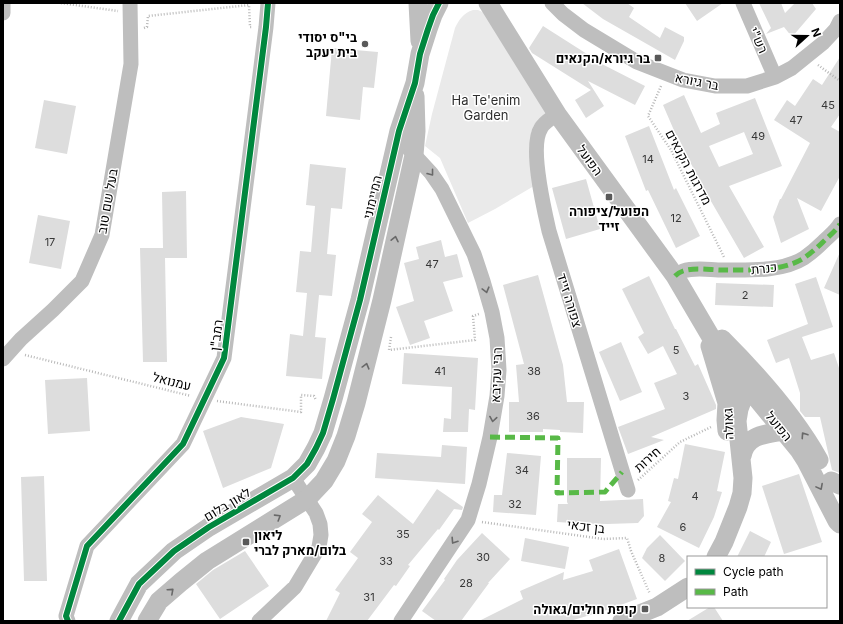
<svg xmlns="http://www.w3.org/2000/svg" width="843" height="624" font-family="Inter,Heebo,sans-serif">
	<rect width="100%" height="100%" fill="#fff"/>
	<path fill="#eaeaea" d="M 473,10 L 478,10 L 485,13 L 550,112 C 546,115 541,118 537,121 C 524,135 532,169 534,186 L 495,209 L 468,223 L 440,158 L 425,146 L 432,114 L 455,28 C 459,20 463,13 473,10 Z"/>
	<path fill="#ddd" fill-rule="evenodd" d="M 582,3 L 627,3 L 634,8 L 629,17 L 660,38 L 665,27 L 684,37 L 684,41 L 675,60 L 603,19 Z
		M 685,3 L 723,3 L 697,21 Z
		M 759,3 L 781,3 L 785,13 L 795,3 L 812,3 L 816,9 L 792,37 L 784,27 L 766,34 L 771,28 Z
		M 543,26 L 598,61 L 598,62 L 645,86 L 635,105 L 588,81 L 604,106 L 586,118 L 575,100 L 591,90 L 532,53 L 529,48 Z
		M 332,48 L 378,52 L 374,88 L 363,87 L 360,120 L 326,116 Z
		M 840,57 L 840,114 L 831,127 L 840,132 L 840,176 L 821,211 L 797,198 L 809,229 L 781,243 L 773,217 L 780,199 L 781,199 L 810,143 L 774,120 L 787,100 L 795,106 L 813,79 L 822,85 Z
		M 684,95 L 701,133 L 720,124 L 716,113 L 755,98 L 782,166 L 729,186 L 764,247 L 744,258 L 701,184 L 677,135 L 676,135 L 663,105 ZM 744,132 L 753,154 L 719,167 L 709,146 Z
		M 44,100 L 76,106 L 67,154 L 35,148 Z
		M 649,126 L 674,190 L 676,188 L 700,236 L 676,248 L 648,190 L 646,191 L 625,136 Z
		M 310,164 L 346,168 L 342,209 L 331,208 L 327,254 L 336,255 L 332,296 L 319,295 L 315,337 L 326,338 L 322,379 L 286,376 L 290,334 L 303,336 L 307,293 L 296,292 L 300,251 L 311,252 L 315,206 L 306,205 Z
		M 586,179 L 600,229 L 566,239 L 552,188 Z
		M 186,191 L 187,258 L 165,258 L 167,362 L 143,362 L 140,248 L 163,248 L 162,192 Z
		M 38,215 L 70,221 L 61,269 L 29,263 Z
		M 441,240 L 445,257 L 457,254 L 463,277 L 443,282 L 453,311 L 424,321 L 430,338 L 410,345 L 396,307 L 414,301 L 404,263 L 419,259 L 416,247 Z
		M 840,252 L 840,295 L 824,288 Z
		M 538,275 L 563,365 L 567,402 L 584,402 L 583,433 L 560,432 L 560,430 L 543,429 L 543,432 L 509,432 L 509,402 L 519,402 L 516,365 L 524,364 L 503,285 Z
		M 649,276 L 675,329 L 676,329 L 695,366 L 698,364 L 716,405 L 716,409 L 651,437 L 664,440 L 628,454 L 618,427 L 665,409 L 654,383 L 677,374 L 663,346 L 648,354 L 638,337 L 644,333 L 622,289 Z
		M 816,277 L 833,327 L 802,337 L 811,360 L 834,353 L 840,371 L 840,473 L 832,470 L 820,417 L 805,417 L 800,411 L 800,393 L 789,358 L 776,363 L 767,340 L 808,324 L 795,284 Z
		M 716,283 L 774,285 L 773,307 L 715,305 Z
		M 621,342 L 642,392 L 620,401 L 599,352 Z
		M 404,353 L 478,358 L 475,410 L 469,409 L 468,432 L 443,432 L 444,418 L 451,419 L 452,387 L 402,384 Z
		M 87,378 L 90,431 L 48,434 L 45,380 Z
		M 241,417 L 284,424 L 271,468 L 223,488 L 203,431 Z
		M 685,444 L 725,452 L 717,491 L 722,492 L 714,517 L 699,548 L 657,527 L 671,502 L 668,501 L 674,478 L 678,479 Z
		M 442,445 L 467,447 L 465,484 L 375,478 L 377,453 L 441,457 Z
		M 507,453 L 541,456 L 536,515 L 493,512 L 494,495 L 502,495 Z
		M 567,458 L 601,458 L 600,501 L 643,499 L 644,516 L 638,523 L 607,524 L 575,523 L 574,520 L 573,523 L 557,522 L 558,504 L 568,504 L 567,502 Z
		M 799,474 L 822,542 L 784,554 L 762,486 Z
		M 44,476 L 47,581 L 24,581 L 21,477 Z
		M 437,489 L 463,507 L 462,510 L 454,509 L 439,530 L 438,529 L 408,565 L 410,566 L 396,586 L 394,585 L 367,621 L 326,621 L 340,593 L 335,590 L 358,558 L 350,552 L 372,522 L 362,514 L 378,495 L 413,524 Z
		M 750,531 L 771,542 L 764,557 L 737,557 Z
		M 482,533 L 510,559 L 488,583 L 489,583 L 461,621 L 436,621 L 422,611 L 445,580 L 444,579 L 457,560 Z
		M 660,535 L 685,561 L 665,581 L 642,558 L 647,548 Z
		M 525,538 L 569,547 L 565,569 L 521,561 Z
		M 619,549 L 637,599 L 607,610 L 570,621 L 479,621 L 523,599 L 520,591 L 564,572 L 563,580 L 593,571 L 589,560 Z
		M 245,551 L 269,586 L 220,619 L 196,584 L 213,570 Z
		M 710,607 L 714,607 L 723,621 L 687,621 Z"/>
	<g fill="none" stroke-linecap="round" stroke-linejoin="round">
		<path stroke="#b8b8b8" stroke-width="2.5" stroke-dasharray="1 2" stroke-linecap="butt" d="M 61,3 L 118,11
			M 144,28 L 147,27 L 148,16 L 249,5 L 250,27 L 252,27
			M 818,65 L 840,81
			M 661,86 L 648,116 L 671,150 L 724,257
			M 391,337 L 389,350 L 475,340 L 473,316 L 479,314
			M 25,355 L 191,396
			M 217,401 L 301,412 L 301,395 L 314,396 L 316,400
			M 638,480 L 680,442 L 711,427
			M 482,522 L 603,539 L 627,538 L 631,551 L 650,594"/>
		<path stroke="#bebebe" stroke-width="15" d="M 552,3 L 563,14 L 584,30 L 637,62 L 683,80 L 715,86 L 747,86 L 775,77 L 792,68 L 823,43 L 836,29 L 840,21
			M 743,3 L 775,77
			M 3,13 L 3,3
			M 557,114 C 552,118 544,122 541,128 C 529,146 544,209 549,231 L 628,490
			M 675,276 C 677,274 680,272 683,271 C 695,267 710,270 723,270 C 748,270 782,272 804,258 C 811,253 817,248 823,242 C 829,236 836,231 840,224
			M 3,359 L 21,339 L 53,310 L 82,281 L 102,235 L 131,64 L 130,3
			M 68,621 L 66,616 L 87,546 L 183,444 L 224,358 L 266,27 L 268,3
			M 259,621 L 295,587 L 319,547 L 321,535 L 320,524 L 316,513 L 293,478
			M 401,621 L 468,520 L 479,484 L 490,437 L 497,396 L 499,370 L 497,338 L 492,312 L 483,281 L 474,254 L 442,189 L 431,173 L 408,148"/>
		<path stroke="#bebebe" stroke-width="19" d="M 418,3 L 420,41
			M 488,3 L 557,114 L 675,276 L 715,344 L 731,367 L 799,450 L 806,461 L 837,521 L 840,524
			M 722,339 C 758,375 794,415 819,460
			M 710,346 L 727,403
			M 727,431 L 726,420 L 727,403 L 730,391 L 740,378 L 752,375
			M 742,456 C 746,435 765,434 783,431
			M 831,481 L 840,485
			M 716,557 L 724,542 L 738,507 L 742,493 L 743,478 L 737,421 L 739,409 L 743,398 L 753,378
			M 119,621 L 139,584 L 174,551 L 209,527 L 293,478 L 307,464 L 316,448 L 323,433 L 333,399 L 360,300 L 399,131 L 415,83 L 420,54 L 428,29 L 433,15 L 439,3
			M 147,621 L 159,601 L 181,582 L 207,561 L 307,499 L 324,481 L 336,461 L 346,436 L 356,403 L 382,300 L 414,155 L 416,131 L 415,96
			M 622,621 L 657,607 L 688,587"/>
		<path stroke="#58b947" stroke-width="5" stroke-dasharray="10 5" stroke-linecap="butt" d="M 675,276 C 677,274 680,272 683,271 C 695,267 710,270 723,270 C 748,270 782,272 804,258 C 811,253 817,248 823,242 C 829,236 836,231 840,224
			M 490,437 L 558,438 L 557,493 L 605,492 L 622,472"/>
		<defs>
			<path id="cycleway" d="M 68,621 L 66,616 L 87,546 L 183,444 L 224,358 L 266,27 L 268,3
				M 119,621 L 139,584 L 174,551 L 209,527 L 293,478 L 307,464 L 316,448 L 323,433 L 333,399 L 360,300 L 399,131 L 415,83 L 420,54 L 428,29 L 433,15 L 439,3"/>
		</defs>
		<use href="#cycleway" stroke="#fff" stroke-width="8"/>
		<use href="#cycleway" stroke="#00873e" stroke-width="6"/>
	</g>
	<defs><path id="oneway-chevron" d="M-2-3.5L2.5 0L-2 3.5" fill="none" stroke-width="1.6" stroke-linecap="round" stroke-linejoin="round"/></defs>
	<g stroke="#686868">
		<use href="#oneway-chevron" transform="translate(431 173) rotate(52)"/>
		<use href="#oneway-chevron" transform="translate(395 239) rotate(-78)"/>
		<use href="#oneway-chevron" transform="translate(486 290) rotate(75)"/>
		<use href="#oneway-chevron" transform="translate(366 366) rotate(-75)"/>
		<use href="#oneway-chevron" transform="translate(493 419) rotate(99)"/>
		<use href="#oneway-chevron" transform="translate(804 435) rotate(-124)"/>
		<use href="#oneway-chevron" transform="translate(820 487) rotate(62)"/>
		<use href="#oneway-chevron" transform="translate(278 517) rotate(-32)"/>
		<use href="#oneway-chevron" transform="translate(454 541) rotate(123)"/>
		<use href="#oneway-chevron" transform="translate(171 591) rotate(-42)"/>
	</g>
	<g fill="#595959" stroke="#fff" stroke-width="1.5">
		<circle cx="365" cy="44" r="4"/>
		<rect x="654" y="54" width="8" height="8" rx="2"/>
		<rect x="605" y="193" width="8" height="8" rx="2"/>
		<rect x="242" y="538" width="8" height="8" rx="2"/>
		<rect x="641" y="605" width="8" height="8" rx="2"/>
	</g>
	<g text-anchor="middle" stroke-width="3" stroke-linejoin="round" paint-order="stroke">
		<g font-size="11" fill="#373737">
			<text x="828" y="109">45</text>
			<text x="796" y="124">47</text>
			<text x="758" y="140">49</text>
			<text x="648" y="163">14</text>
			<text x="676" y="222">12</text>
			<text x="50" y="246">17</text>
			<text x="432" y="268">47</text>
			<text x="745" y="299">2</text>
			<text x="676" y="354">5</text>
			<text x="440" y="375">41</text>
			<text x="534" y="375">38</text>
			<text x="686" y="400">3</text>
			<text x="533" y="420">36</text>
			<text x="522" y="474">34</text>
			<text x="695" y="500">4</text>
			<text x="515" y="508">32</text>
			<text x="683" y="531">6</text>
			<text x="403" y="538">35</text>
			<text x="483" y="561">30</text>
			<text x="662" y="562">8</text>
			<text x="386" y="565">33</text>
			<text x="466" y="587">28</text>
			<text x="369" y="601">31</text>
		</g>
		<g font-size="13" font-weight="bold" fill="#000" stroke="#fff" text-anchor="end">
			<text x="357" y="42">בי"ס יסודי<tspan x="357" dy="15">בית יעקב</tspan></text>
			<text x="650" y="63">בר גיורא/הקנאים</text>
			<text x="609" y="216" text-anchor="middle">הפועל/ציפורה<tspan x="609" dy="15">זייד</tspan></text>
			<text x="254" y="540" text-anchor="start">ליאון<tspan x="254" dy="15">בלום/מארק לברי</tspan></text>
			<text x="637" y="614">קופת חולים/גאולה</text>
		</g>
		<g font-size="13" fill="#000" stroke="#fff">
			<text transform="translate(759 40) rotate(66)" y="5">רש"י</text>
			<text transform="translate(697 81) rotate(11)" y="5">בר גיורא</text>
			<text transform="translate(590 160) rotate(54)" y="5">הפועל</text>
			<text transform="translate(689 167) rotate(62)" y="5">מדרגות הקנאים</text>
			<text transform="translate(372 197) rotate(-77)" y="5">המיימוני</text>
			<text transform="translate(107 201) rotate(-80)" y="5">בעל שם טוב</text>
			<text transform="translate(764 268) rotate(-6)" y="5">כנרת</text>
			<text transform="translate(570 300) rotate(73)" y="5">צפורה זייד</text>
			<text transform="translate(216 335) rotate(-83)" y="5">רמב"ן</text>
			<text transform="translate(496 375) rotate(-88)" y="5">רבי עקיבא</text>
			<text transform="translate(172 381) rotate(14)" y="5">עמנואל</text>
			<text transform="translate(728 424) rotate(-92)" y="5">גאולה</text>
			<text transform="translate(779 426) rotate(51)" y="5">הפועל</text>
			<text transform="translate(647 459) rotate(-42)" y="5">חירות</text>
			<text transform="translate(227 504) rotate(-31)" y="5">לאון בלום</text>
			<text transform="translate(586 526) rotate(7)" y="5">בן זכאי</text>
		</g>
		<g font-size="13" fill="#303030" stroke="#fff">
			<text x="486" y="105">Ha Te'enim<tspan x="486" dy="15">Garden</tspan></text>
		</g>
	</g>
	<rect width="843" height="624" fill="none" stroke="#000000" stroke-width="8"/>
	<rect x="687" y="556" width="140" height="52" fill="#ffffff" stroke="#999999"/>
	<rect x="695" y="569" width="20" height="6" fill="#00873e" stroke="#999999"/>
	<text x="723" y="576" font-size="12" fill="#000000">Cycle path</text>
	<rect x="695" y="589" width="20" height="6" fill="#58b947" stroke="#999999"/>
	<text x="723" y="596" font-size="12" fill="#000000">Path</text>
	<g transform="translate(807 36) rotate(69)" stroke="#ffffff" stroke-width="3" paint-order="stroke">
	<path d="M0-3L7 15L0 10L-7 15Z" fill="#000000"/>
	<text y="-6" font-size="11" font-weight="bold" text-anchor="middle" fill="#000000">N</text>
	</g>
</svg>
